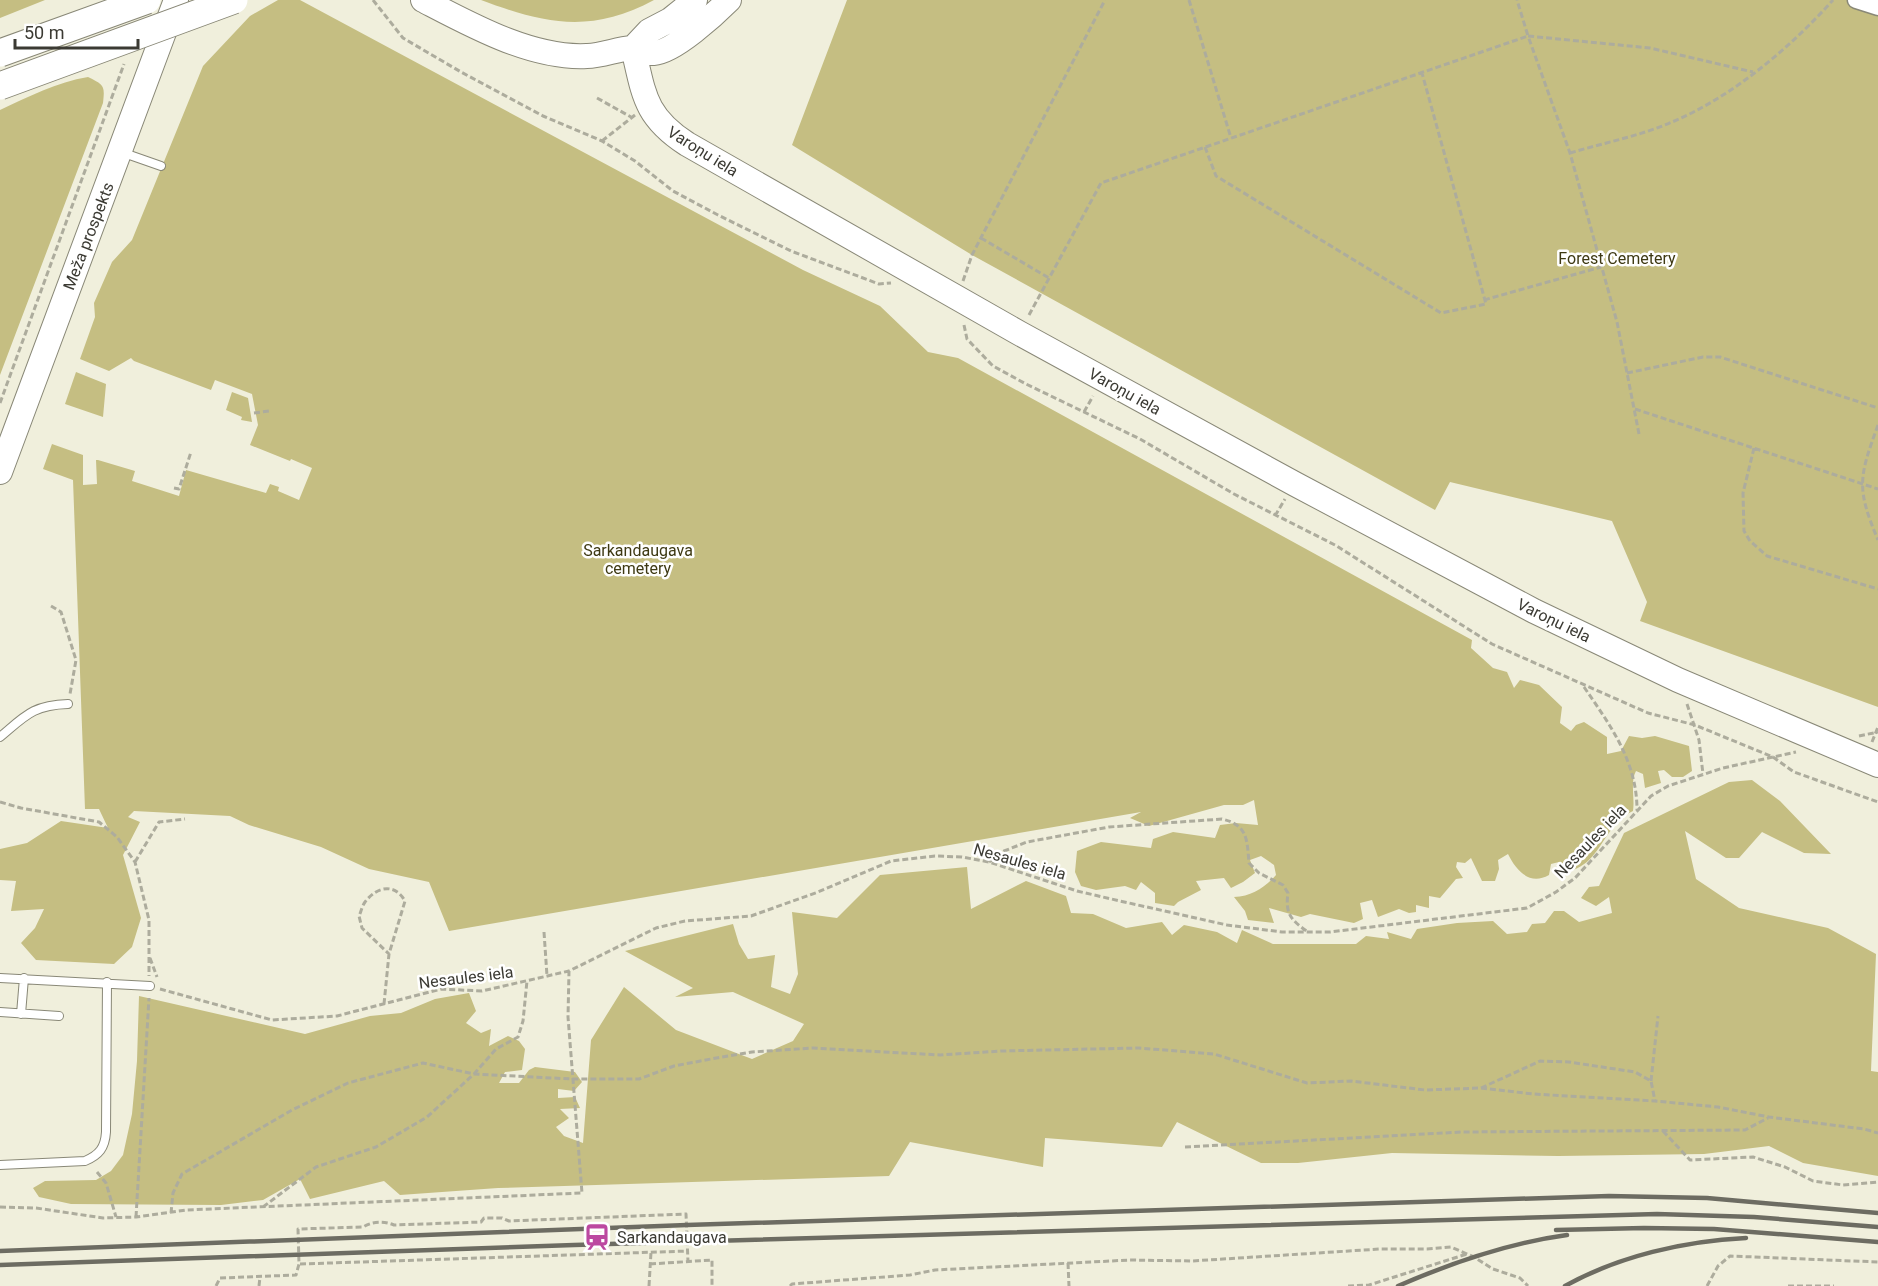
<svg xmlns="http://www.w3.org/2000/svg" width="1878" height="1286" font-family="Roboto,sans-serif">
	<rect width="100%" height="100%" fill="#f0efdc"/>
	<path fill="#c5be82" d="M 0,0 L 45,0 L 0,18 Z
		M 278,0 L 300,0 L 803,270 L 880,306 L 928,352 L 958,358 L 1472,640 L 1471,648 L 1493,668 L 1507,672 L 1514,688 L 1520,680 L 1539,685 L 1562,707 L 1560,723 L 1571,731 L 1576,725 L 1584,722 L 1607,737 L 1607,754 L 1621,751 L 1629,736 L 1642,738 L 1655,736 L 1689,746 L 1692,771 L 1683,777 L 1672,777 L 1664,770 L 1658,771 L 1661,783 L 1645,788 L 1643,774 L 1636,771 C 1630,782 1635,798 1633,811 C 1611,821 1605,844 1589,860 C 1582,867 1573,870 1564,874 L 1559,862 L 1551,864 L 1549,875 C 1529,886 1516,870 1508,854 L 1498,860 L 1499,869 L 1495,881 L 1482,881 L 1471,858 L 1465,863 L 1457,862 L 1456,867 L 1463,878 L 1456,879 L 1440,898 L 1429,896 L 1429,908 L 1416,905 L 1416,912 L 1409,913 L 1399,909 L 1378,917 L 1372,900 L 1360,903 L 1363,919 L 1354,923 L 1310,914 L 1301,917 L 1269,908 L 1274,923 L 1248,920 L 1245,911 L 1234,897 C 1252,896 1264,888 1276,875 L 1274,865 L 1261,856 L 1250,860 L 1255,873 L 1243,882 L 1231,888 L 1224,878 L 1196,881 L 1201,890 L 1178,902 L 1174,906 L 1155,903 L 1155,893 L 1141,882 L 1136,890 L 1125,886 L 1096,890 L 1081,886 L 1075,872 L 1077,851 L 1101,842 L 1151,848 L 1153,839 L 1173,832 L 1215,838 L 1220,825 L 1236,823 L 1258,825 L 1254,800 L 1243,805 L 1224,805 L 1149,826 L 1130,818 L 1141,812 L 449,931 L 429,882 L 369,869 L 321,847 L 249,825 L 230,816 L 134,811 L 128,817 L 140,822 L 123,855 L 141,918 L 132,947 L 114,964 L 36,960 L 21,943 L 35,928 L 44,909 L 11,911 L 16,881 L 0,880 L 0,849 L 27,843 L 61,821 L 108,828 L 99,809 L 85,809 L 73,480 L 43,469 L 52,444 L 83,455 L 83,485 L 97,484 L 96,460 L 98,460 L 135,471 L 132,481 L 179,496 L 186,470 L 266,493 L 270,484 L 279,487 L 278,491 L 299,500 L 312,468 L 291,459 L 290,461 L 250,445 L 258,425 L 252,394 L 215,380 L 211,390 L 134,361 L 131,358 L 109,371 L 80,359 L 95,317 L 94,303 L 112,262 L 132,240 L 203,66 L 250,16 Z
		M 481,0 L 654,0 C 591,34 545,24 481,0 Z
		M 847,0 L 1878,0 L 1878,707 L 1640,621 L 1647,602 L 1612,521 L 1450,482 L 1435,510 L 972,255 L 792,145 Z
		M 88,77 C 104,85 105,85 103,103 L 0,375 L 0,110 C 28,97 57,82 88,77 Z
		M 76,372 L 106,384 L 103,417 L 65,404 Z
		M 232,392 L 248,398 L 252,422 L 241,420 L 242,417 L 226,410 Z
		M 1752,780 L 1780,801 L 1831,854 L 1804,853 L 1762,832 L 1739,858 L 1726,858 L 1685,831 L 1696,879 L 1739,908 L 1828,928 L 1876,954 L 1871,1071 L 1878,1072 L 1878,1176 L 1803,1163 L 1769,1146 L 1704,1154 L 1558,1156 L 1392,1153 L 1298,1163 L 1261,1163 L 1177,1122 L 1162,1147 L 1045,1138 L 1043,1167 L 910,1142 L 889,1176 L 498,1188 L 400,1195 L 384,1181 L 310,1199 L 300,1179 L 263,1200 L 221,1205 L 71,1204 L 39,1197 L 33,1188 L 45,1181 L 96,1180 L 111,1171 L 123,1155 L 132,1114 L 137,1061 L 139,996 L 305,1034 L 370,1016 L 401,1013 L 435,999 L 469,993 L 476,1011 L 466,1023 L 481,1033 L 491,1029 L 489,1046 L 508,1036 L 519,1041 L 525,1049 L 522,1070 L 505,1072 L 499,1083 L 519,1083 L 529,1070 L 535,1067 L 575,1072 L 582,1082 L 574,1091 L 558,1089 L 558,1098 L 575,1097 L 580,1108 L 560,1109 L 569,1118 L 556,1127 L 564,1136 L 583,1143 L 591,1040 L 624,987 L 676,1030 L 752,1059 L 793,1041 L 804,1024 L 733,992 L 675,997 L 693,988 L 625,951 L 733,924 L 739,944 L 748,959 L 775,955 L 771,987 L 790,994 L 798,974 L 792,912 L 837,918 L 880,875 L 967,867 L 971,909 L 1026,881 L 1066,896 L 1071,913 L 1093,914 L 1126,928 L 1162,922 L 1172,935 L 1184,925 L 1217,932 L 1237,943 L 1242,930 L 1273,944 L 1356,944 L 1366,936 L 1389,939 L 1387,932 L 1411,939 L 1417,929 L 1457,923 L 1493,921 L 1507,934 L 1527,932 L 1532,924 L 1545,923 L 1554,911 L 1564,911 L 1579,922 L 1612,913 L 1609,897 L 1596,906 L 1581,898 L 1589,887 L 1599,886 L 1624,833 L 1729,782 Z"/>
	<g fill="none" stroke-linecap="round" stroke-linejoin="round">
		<defs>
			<path id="lane" d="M 121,152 L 161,166
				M 0,737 C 25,716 33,705 68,704
				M 0,978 L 150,986
				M 0,1012 L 59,1016
				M 21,1014 L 24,978
				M 0,1165 L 85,1161 C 99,1155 105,1148 106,1132 L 107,982"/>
			<path id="street" d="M 1856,0 L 1878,7"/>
			<path id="secondary" d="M 423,0 C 471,25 532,59 587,56 C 602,56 617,49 632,48 C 640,48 647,54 654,53 C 674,52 715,14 729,0
				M 633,48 C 644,94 644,116 687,144 L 1019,333 L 1295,484 L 1534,611 L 1678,680 L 1878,765
				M 633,48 L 649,31 L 670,20 L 695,0
				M 0,472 L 176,0"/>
		</defs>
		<use href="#lane" stroke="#898877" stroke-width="10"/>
		<use href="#street" stroke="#898877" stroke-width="19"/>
		<use href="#secondary" stroke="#898877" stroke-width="26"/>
		<path stroke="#adac9d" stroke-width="3" stroke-dasharray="6 3" stroke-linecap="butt" d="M 373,0 L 403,38 L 461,72 L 543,116 L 602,141 L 635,161 L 673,191 L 718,215 L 791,251 L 879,284 L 891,283
			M 1189,0 L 1231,138
			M 597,98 L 631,117
			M 602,141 L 635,115
			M 1205,147 L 1216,176 L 1441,313 L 1486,304 L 1422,73
			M 1570,153 C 1603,143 1640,136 1672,122 C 1732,97 1790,48 1833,0
			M 981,238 L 1049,278
			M 963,281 L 972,255 L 1105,0
			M 1484,300 L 1601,267
			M 1029,315 L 1101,183 L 1528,36 L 1517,0
			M 964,325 L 967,339 L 993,366 L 1026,384 L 1140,439 L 1234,494 L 1335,545 L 1492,644 L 1648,713 L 1695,725 L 1773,757 L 1794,772 L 1878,802
			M 1627,373 L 1703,357 L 1720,357 L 1878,408
			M 0,403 L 124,64
			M 1635,409 L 1878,489
			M 1084,412 L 1093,396
			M 254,413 L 269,411
			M 1878,425 C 1859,477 1856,488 1878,540
			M 1639,434 L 1617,322 L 1570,153 L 1528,36 L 1650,48 L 1753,72
			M 1754,448 L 1743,493 L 1744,531 L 1750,541 L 1767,556 L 1878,589
			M 174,488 L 179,489 L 191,452
			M 1275,516 L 1285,499
			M 51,606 L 61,612 L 76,660 L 70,694
			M 1584,687 C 1610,725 1637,761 1637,810
			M 1687,704 L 1699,740 L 1703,774
			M 1859,736 L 1878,732
			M 1872,742 L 1878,727
			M 0,802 L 21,808 L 99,822 L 117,837 L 135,862 L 149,920 L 149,976
			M 135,862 L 159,822 L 185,819
			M 989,862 L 1004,851 L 1027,842 L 1109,827 L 1222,819 C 1248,825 1247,840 1249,863 L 1259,873 L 1283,885 L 1288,893 C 1285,914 1291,920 1308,932
			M 544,932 L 547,976
			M 150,958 L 157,977
			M 160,989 L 272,1020 L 337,1016 L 441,989 L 482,991 L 569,971 L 656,928 L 685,921 L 751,916 L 818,892 L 891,861 L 935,856 L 962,857 L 989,862 L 1077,891 L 1120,901 L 1227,925 L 1282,932 L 1330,932 L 1527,908 L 1556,892 L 1575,878 L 1651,796 L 1668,786 L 1723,768 L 1796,752
			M 384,1004 L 389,954 L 405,901 C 395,883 377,886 365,902 C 362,906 361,912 359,916 L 362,928 L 389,954
			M 1651,1081 L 1658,1016
			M 1481,1088 L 1540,1061 L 1569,1062 L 1635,1072 L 1651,1081 L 1655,1101
			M 1663,1131 L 1690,1160 L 1753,1157 L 1785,1167 L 1813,1181 L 1843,1185 L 1878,1182
			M 1185,1147 L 1462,1132 L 1745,1130 L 1768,1118
			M 97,1172 L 106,1183 L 116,1217
			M 0,1207 L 36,1208 L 103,1218 L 136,1217 L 186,1210 L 582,1193 L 568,1017 L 569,971
			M 263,1207 L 316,1167 L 376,1147 L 427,1117 L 474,1074 L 572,1079 L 639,1079 L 674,1066 L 711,1059 L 752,1052 L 813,1048 L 940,1055 L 1001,1051 L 1139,1048 L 1214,1054 L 1307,1083 L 1351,1081 L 1425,1090 L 1481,1088 L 1533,1094 L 1655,1101 L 1718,1107 L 1769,1117 L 1864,1129 L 1878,1133
			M 171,1213 L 173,1193 L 182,1174 L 292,1110 L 348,1083 L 423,1063 L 474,1074 L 496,1049 L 518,1037 L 523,1021 L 527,981
			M 136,1217 L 149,998
			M 1068,1263 L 1069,1286
			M 300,1264 L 688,1251
			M 650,1264 L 712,1260 L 712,1286
			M 216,1286 L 220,1278 L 296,1275 L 299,1264 L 298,1229 L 363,1227 C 373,1221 384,1221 394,1225 L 481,1222 L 484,1218 L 502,1218 L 509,1221 L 686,1214 L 688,1262
			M 259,1286 L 260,1277
			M 649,1286 L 651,1252
			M 790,1286 L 792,1284 L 910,1275 L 935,1270 L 1130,1260 L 1192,1261 L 1380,1249 L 1427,1249 L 1451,1247 L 1474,1257 L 1493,1269 L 1520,1278 L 1528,1286
			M 1348,1286 L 1369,1285 L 1467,1254
			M 1707,1286 L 1718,1266 L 1730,1256 L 1878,1262
			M 1788,1286 L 1834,1286"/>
		<use href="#lane" stroke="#fff" stroke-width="8"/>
		<use href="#street" stroke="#fff" stroke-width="16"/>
		<use href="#secondary" stroke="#fff" stroke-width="24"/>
		<path stroke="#6d6c62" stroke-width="4.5" d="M 1556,1230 L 1644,1228 L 1714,1229 L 1878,1242
			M 0,1251 L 687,1225 L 1609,1196 L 1707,1198 L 1878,1213
			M 0,1265 L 574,1245 L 1657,1214 L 1754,1217 L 1878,1227
			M 1398,1286 C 1451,1263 1508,1243 1567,1235
			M 1565,1286 C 1619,1256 1684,1241 1746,1238"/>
		<defs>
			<path id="primary-bridge" d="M 0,53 L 147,0
				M 0,86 L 234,0"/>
		</defs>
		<use href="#primary-bridge" stroke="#898877" stroke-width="29" stroke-linecap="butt"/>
		<use href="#primary-bridge" stroke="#fff" stroke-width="27"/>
	</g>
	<defs>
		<symbol id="station-bare" viewBox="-9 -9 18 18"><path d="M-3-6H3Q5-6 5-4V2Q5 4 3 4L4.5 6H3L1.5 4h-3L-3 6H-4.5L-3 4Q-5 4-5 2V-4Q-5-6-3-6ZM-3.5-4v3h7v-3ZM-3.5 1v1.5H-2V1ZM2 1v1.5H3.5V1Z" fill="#bc48a0" stroke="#fff" stroke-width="2.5" paint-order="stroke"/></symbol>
	</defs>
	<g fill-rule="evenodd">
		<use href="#station-bare" x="578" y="1218" width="38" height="38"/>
	</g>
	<g text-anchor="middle" stroke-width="5" stroke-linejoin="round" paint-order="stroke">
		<g font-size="16" fill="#3b3a33" stroke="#fff">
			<text transform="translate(703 151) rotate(32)" y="6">Varoņu iela</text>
			<text transform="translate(88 236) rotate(-69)" y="6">Meža prospekts</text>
			<text transform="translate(1125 391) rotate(29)" y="6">Varoņu iela</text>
			<text transform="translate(1554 620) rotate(26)" y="6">Varoņu iela</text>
			<text transform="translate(1590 841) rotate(-46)" y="6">Nesaules iela</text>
			<text transform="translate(1020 861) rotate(16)" y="6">Nesaules iela</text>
			<text transform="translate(466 977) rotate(-7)" y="6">Nesaules iela</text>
		</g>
		<g font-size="16" fill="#3e3913" stroke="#fff">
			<text x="1617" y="264">Forest Cemetery</text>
			<text x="638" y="556">Sarkandaugava<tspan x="638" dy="18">cemetery</tspan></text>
		</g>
		<g font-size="16" fill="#3b3a33" stroke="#fff" text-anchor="start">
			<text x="617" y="1243">Sarkandaugava</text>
		</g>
	</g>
	<path d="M15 39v9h123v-9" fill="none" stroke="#3b3a33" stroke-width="3"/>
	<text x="24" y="39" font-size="18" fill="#3b3a33" stroke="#ffffff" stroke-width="4.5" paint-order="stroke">50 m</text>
</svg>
